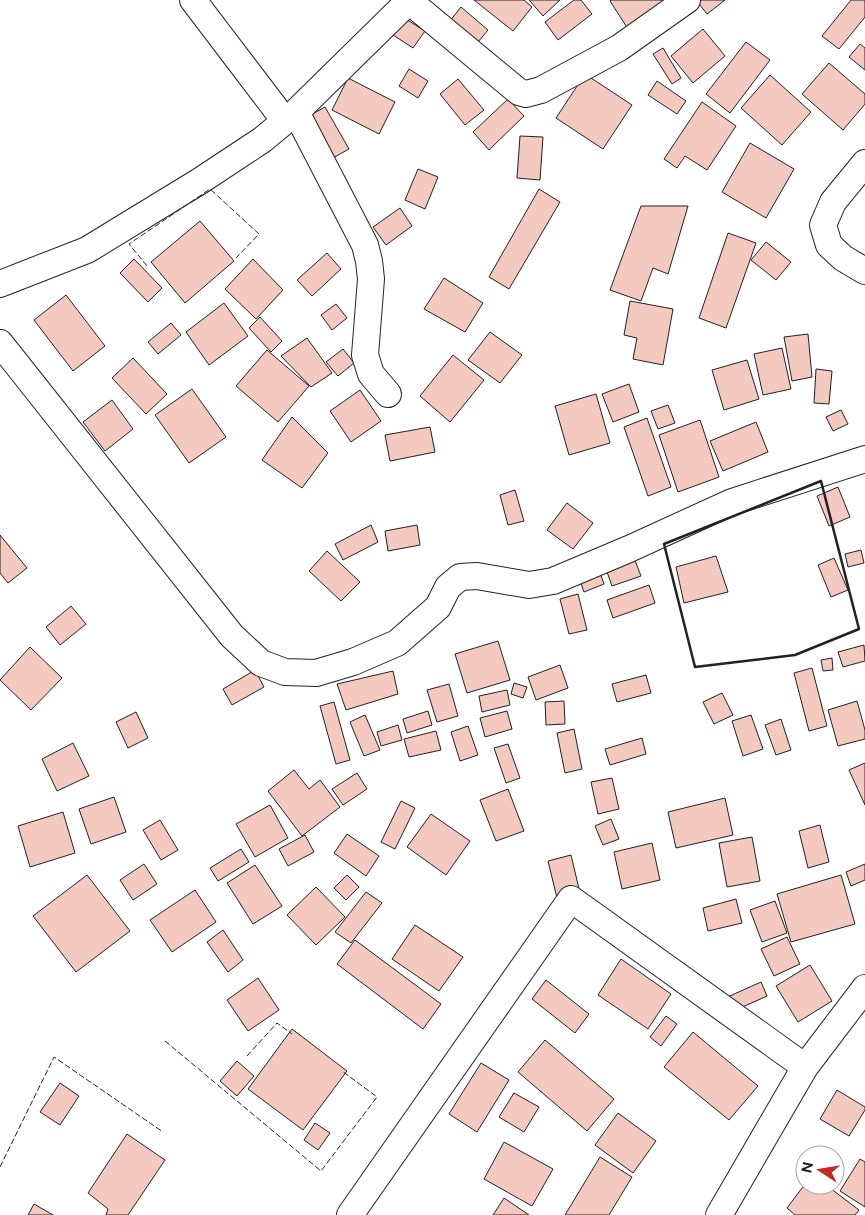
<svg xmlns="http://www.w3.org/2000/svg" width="865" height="1215" font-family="'Public Sans',sans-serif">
	<rect width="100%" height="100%" fill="#fff"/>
	<path fill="#f3c9c0" stroke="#222" d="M 474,0 L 524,0 L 532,7 L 513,31 Z
		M 529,0 L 560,0 L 543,16 Z
		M 574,0 L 581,0 L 592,14 L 558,40 L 545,22 Z
		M 611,0 L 666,0 L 628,29 L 610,1 Z
		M 696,0 L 725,0 L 707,14 Z
		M 851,0 L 865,0 L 865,17 L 839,49 L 822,36 Z
		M 461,7 L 488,30 L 473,48 L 446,26 Z
		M 401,16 L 425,31 L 413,48 L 390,33 Z
		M 703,29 L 725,56 L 693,83 L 671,56 Z
		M 746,42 L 770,60 L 730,113 L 706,94 Z
		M 860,44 L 865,48 L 865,70 L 849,57 Z
		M 663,48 L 681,78 L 672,84 L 653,54 Z
		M 829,63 L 865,94 L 865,104 L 843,130 L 802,94 Z
		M 409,69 L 428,81 L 418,98 L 399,86 Z
		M 585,74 L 632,105 L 603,149 L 556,118 Z
		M 770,75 L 811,112 L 782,145 L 741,108 Z
		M 348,78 L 395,102 L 379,134 L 332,110 Z
		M 458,79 L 484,110 L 465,125 L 440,94 Z
		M 657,81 L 686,101 L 677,114 L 648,95 Z
		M 508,99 L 524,116 L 489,150 L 473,132 Z
		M 702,102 L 736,126 L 707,170 L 685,156 L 677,168 L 664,159 Z
		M 325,107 L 349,149 L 331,159 L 307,117 Z
		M 520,136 L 543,137 L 540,180 L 517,178 Z
		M 750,143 L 794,169 L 766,218 L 722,192 Z
		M 418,169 L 438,177 L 425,209 L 405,200 Z
		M 539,189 L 560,202 L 509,289 L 489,277 Z
		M 641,206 L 688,206 L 668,274 L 653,268 L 641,301 L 610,290 Z
		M 400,208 L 412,226 L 386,245 L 373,227 Z
		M 200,221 L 234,261 L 185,303 L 151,262 Z
		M 728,233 L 756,243 L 726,328 L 699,318 Z
		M 766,242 L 791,262 L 776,280 L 751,260 Z
		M 327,253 L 341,269 L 312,296 L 297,280 Z
		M 134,259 L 162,288 L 148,302 L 120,273 Z
		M 253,259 L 283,290 L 256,319 L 225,289 Z
		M 444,278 L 483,303 L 465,332 L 424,309 Z
		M 66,295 L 105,346 L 73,371 L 34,320 Z
		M 630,301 L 673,309 L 663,365 L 633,359 L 637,338 L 624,335 Z
		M 224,303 L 248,336 L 209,365 L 186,332 Z
		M 336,304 L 347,318 L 332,330 L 321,315 Z
		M 260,317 L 282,341 L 271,352 L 249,328 Z
		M 171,323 L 181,335 L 158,354 L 148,342 Z
		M 490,332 L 522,355 L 500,383 L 468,360 Z
		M 808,334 L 812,377 L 792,381 L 784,337 Z
		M 307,338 L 332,373 L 311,387 L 281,356 Z
		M 782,348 L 791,389 L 763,395 L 754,354 Z
		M 343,349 L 354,363 L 338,376 L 326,362 Z
		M 267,350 L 309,386 L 278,422 L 236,386 Z
		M 453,355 L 484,380 L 450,422 L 420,396 Z
		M 133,358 L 167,394 L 146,414 L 112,378 Z
		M 747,360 L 759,399 L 724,410 L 712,370 Z
		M 816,369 L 832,371 L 829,404 L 814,403 Z
		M 629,384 L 639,412 L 613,422 L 602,394 Z
		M 192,389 L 226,437 L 189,463 L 155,415 Z
		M 360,390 L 381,421 L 351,442 L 330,411 Z
		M 596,394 L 610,443 L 569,455 L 555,406 Z
		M 112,400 L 133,429 L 105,451 L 83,422 Z
		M 668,405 L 675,423 L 658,429 L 651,411 Z
		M 841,410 L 848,424 L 833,431 L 826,417 Z
		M 292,417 L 328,453 L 302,488 L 262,460 Z
		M 647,418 L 671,487 L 648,496 L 624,427 Z
		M 700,420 L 719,477 L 678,492 L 659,435 Z
		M 756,422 L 768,452 L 723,471 L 710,441 Z
		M 430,427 L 435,452 L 390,461 L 385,435 Z
		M 838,487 L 850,517 L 829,526 L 817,496 Z
		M 515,490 L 524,521 L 508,525 L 500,495 Z
		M 567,503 L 593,523 L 573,549 L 547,530 Z
		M 371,525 L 378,542 L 343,560 L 335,544 Z
		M 417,525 L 420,545 L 388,551 L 385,531 Z
		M 0,535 L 27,568 L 8,583 L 0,573 Z
		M 861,550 L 864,563 L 848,567 L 845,554 Z
		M 327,551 L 360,582 L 341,601 L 309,571 Z
		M 716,556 L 728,592 L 684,603 L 676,567 Z
		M 634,558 L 641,576 L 612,586 L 606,569 Z
		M 834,558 L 848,590 L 831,597 L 818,565 Z
		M 598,567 L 604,584 L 584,592 L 578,575 Z
		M 649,585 L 655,603 L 613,618 L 607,600 Z
		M 578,594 L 587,630 L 569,634 L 560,599 Z
		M 71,606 L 86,624 L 60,645 L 46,627 Z
		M 498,641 L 510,680 L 467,693 L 455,654 Z
		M 864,645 L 865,661 L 843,667 L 838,652 Z
		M 30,647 L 62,678 L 31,710 L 0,680 Z
		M 832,658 L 833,670 L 823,671 L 821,660 Z
		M 560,665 L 568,688 L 536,700 L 528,677 Z
		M 812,668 L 827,726 L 809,731 L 794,673 Z
		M 255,670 L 264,687 L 232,705 L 223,689 Z
		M 393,671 L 398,694 L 346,710 L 337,684 Z
		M 646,675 L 651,693 L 617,702 L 612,684 Z
		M 514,683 L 527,687 L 523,698 L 511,694 Z
		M 449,684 L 458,716 L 437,722 L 427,690 Z
		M 507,690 L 510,705 L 482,712 L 479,696 Z
		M 722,693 L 733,715 L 714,724 L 703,702 Z
		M 564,701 L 565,724 L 546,725 L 545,702 Z
		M 857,701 L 865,730 L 865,739 L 838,746 L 828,710 Z
		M 334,702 L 350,760 L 336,764 L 320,706 Z
		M 428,711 L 432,725 L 407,733 L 403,719 Z
		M 507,711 L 512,729 L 485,737 L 480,718 Z
		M 136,712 L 148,738 L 128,748 L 116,722 Z
		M 365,715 L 380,750 L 364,756 L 350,722 Z
		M 751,715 L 763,749 L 743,756 L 732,721 Z
		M 781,719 L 791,750 L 776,755 L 765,725 Z
		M 398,725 L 402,740 L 381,746 L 377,732 Z
		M 468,726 L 478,755 L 460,761 L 451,732 Z
		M 574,729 L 582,769 L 565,773 L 557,733 Z
		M 436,731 L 441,750 L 409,757 L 404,739 Z
		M 642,738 L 646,754 L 610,765 L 605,749 Z
		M 73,743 L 89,776 L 57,791 L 42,759 Z
		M 508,744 L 520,778 L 506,783 L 494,748 Z
		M 865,763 L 865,805 L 849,770 Z
		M 294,770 L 309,789 L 320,780 L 340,807 L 302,836 L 268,791 Z
		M 357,773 L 367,789 L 343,805 L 332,789 Z
		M 612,778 L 619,809 L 598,814 L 591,782 Z
		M 508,789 L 524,831 L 496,841 L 480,800 Z
		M 114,797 L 126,832 L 91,844 L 79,809 Z
		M 725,798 L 733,835 L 676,848 L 668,812 Z
		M 401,801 L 415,808 L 395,849 L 381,842 Z
		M 270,805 L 288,838 L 255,857 L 236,824 Z
		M 63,812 L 75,853 L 30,867 L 18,826 Z
		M 431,814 L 470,841 L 446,875 L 407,847 Z
		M 611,819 L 619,839 L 603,845 L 595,826 Z
		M 160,820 L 178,850 L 161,860 L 143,830 Z
		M 820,825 L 829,862 L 808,868 L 799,831 Z
		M 347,834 L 379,856 L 366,876 L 334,853 Z
		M 305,835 L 314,852 L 288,866 L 279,849 Z
		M 752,837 L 760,881 L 727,887 L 719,843 Z
		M 652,843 L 660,880 L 622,889 L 614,852 Z
		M 241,849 L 249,862 L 218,881 L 210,868 Z
		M 571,855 L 580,893 L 557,898 L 548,861 Z
		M 144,864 L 157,884 L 133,900 L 120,880 Z
		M 865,864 L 865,880 L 851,886 L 846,872 Z
		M 255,865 L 282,906 L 253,924 L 227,883 Z
		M 87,875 L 130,931 L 76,972 L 33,916 Z
		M 347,875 L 359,887 L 346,900 L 334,888 Z
		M 841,875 L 855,924 L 791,942 L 777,894 Z
		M 316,887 L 345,917 L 316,945 L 287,915 Z
		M 195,890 L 216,922 L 172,952 L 150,920 Z
		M 366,892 L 382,903 L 351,943 L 335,932 Z
		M 736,899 L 742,923 L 708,931 L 703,908 Z
		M 775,901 L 787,933 L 762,942 L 750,910 Z
		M 415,925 L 463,957 L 439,991 L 392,959 Z
		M 223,930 L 243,960 L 228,972 L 207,942 Z
		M 787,937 L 800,964 L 774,976 L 761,949 Z
		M 355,940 L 441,1004 L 423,1029 L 337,964 Z
		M 621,959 L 671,994 L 648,1029 L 598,995 Z
		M 810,965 L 832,1001 L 798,1022 L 776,986 Z
		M 258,978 L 279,1010 L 248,1031 L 227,1000 Z
		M 546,980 L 589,1014 L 575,1033 L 532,999 Z
		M 761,982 L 767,996 L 729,1013 L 723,999 Z
		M 666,1016 L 677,1024 L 661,1046 L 650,1037 Z
		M 292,1029 L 347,1071 L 303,1130 L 248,1089 Z
		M 693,1032 L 758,1086 L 729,1120 L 664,1067 Z
		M 545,1040 L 614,1099 L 587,1131 L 518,1072 Z
		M 237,1061 L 254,1076 L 237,1096 L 220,1081 Z
		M 481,1063 L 509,1080 L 477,1132 L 449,1114 Z
		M 60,1083 L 79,1096 L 60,1125 L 40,1112 Z
		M 837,1090 L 865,1107 L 865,1110 L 849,1136 L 820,1119 Z
		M 514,1093 L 539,1107 L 524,1132 L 499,1117 Z
		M 618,1113 L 656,1141 L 633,1173 L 595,1145 Z
		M 315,1123 L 330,1133 L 318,1150 L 304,1140 Z
		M 127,1134 L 165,1160 L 128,1215 L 106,1215 L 108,1209 L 88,1193 Z
		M 504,1142 L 553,1169 L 532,1206 L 484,1179 Z
		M 600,1157 L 632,1177 L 609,1215 L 565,1215 Z
		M 860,1159 L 865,1162 L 865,1207 L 840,1191 Z
		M 805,1184 L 826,1185 L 859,1210 L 855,1215 L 795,1215 L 787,1208 Z
		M 504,1198 L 529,1215 L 493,1215 Z
		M 34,1204 L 53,1215 L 28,1215 Z"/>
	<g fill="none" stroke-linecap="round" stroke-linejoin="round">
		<defs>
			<path id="street" d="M 193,0 L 285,121
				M 409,1 L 519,92 L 526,94 L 541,90 L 619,48 L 687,0
				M 296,112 L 365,245 L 369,261 L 371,279 L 365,355 L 371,374 L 388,394
				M 865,163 L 833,202 L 823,225 L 829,245 L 843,258 L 865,271
				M 0,284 L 87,250 L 200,181 L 262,140 L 296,112 L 410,0
				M 0,343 L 232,636 L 261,663 L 285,672 L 316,673 L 353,662 L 397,643 L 438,607 L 448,587 L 460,577 L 477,576 L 529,585 L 553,581 L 629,549 L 732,502 L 865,459
				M 350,1215 L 571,899 L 805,1067
				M 719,1215 L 805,1067 L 865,988"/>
		</defs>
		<use href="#street" stroke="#222" stroke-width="28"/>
		<use href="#street" stroke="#fff" stroke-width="26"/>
		<path stroke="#222" stroke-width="1" stroke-dasharray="6 2.5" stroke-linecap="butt" d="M 147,266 L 129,244 L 210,189 L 259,234 L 236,258
			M 165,1041 L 321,1171 L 377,1097 L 342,1071
			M 247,1056 L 277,1023 L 292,1034
			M 0,1167 L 54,1057 L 163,1132"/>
		<path stroke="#222" stroke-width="2.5" d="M 821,481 L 859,629 L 795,655 L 695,667 L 664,544 Z"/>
	</g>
	<g transform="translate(820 1170) rotate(282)"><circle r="24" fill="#ffffff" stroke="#a7a7a7"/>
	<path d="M0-4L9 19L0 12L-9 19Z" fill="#c62828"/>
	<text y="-8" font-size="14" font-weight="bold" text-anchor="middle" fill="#222222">N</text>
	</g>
</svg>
